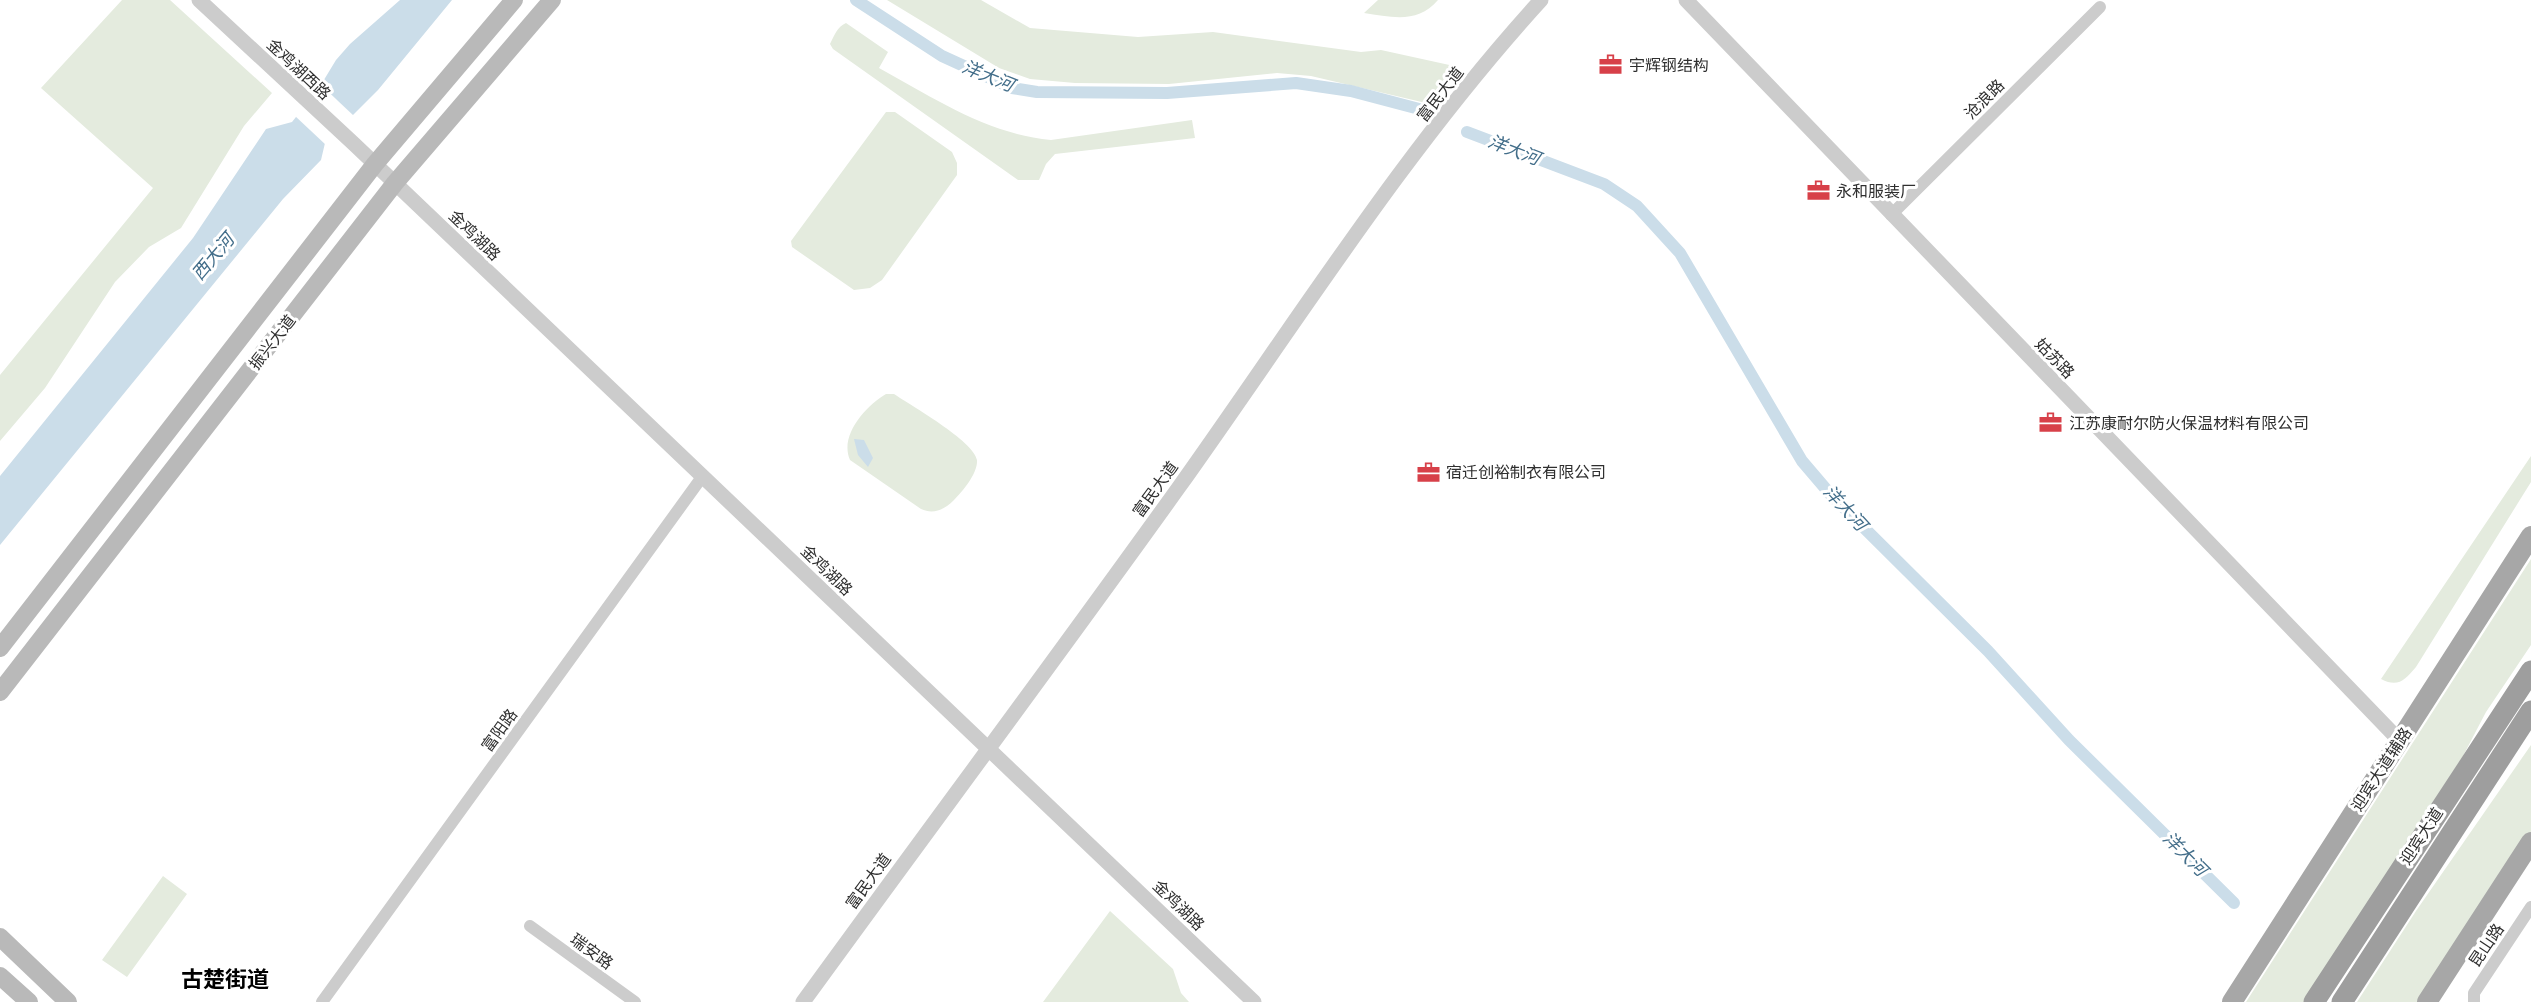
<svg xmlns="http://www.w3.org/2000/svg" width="2531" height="1002" font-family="'Space Grotesk','Noto Sans SC',sans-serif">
	<rect width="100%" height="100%" fill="#fff"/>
	<path fill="#e4ebde" d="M 122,0 L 170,0 L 272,93 L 244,126 L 181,228 L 149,247 L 115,282 L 45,388 L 0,441 L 0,375 L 153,188 L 41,88 Z
		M 887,0 L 981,0 L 1030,28 L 1138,37 L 1213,32 L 1361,52 L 1381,50 L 1454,66 L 1426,103 L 1311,76 L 1277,73 L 1169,84 L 1075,83 L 1030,79 L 999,68 Z
		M 1378,0 L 1438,0 C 1418,24 1392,17 1364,13 Z
		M 846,23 L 888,52 L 879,68 C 934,98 987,134 1051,140 L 1192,120 L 1195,138 L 1055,154 L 1046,164 L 1039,180 L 1018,180 L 833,49 L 830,44 C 834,36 837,27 846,23 Z
		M 886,112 L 895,112 L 952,152 L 957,163 L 957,175 L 882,280 L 870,288 L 854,290 L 792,247 L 791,241 Z
		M 886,394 L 894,394 C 910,405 974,441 977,460 C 978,473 963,491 954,500 C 945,509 934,515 921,509 L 850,460 C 839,435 866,406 886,394 Z
		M 2531,456 L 2531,482 L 2416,667 C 2405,680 2398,688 2381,679 Z
		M 2531,559 L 2531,645 L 2486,712 L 2463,756 L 2304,1002 L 2246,1002 Z
		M 2531,745 L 2531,832 L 2421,1002 L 2357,1002 L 2416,911 Z
		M 163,876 L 187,894 L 127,977 L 102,960 Z
		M 1110,911 L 1173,969 L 1181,993 L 1189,1002 L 1043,1002 Z"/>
	<path fill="#cbdde9" d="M 400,0 L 452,0 L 378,90 L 325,143 L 321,160 L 283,199 L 0,545 L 0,476 L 193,238 L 266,129 L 292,122 L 319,88 L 336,60 L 350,44 Z
		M 854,439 L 864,440 L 873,458 L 868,467 L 858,455 Z"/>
	<path fill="#fff" d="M 319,83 L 354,116 L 327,146 L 294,115 Z"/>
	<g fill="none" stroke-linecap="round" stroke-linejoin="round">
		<path stroke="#cbdde9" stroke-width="12" d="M 856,0 L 942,56 L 1012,88 L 1037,92 L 1167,93 L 1296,83 L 1351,91 L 1423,110
			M 1467,132 L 1604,184 L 1637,206 L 1680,253 L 1802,461 L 1831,495 L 1988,651 L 2069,740 L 2234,903"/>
		<path stroke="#ccc" stroke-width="12" d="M 1891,215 L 2100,7
			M 530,926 L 635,1002
			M 322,1002 L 702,477
			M 2474,1002 L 2474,993 L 2531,907"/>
		<path stroke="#ccc" stroke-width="15" d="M 199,0 L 354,144 L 1254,1002
			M 1686,0 L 2399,740
			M 803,1002 C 928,830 1055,660 1179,487 C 1296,323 1405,149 1541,0"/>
		<path stroke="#b9b9b9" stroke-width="18" d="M 0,648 L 375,164 L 514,0
			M 0,692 L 395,183 L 552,0
			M 0,937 L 68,1002
			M 0,976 L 29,1002"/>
		<path stroke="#a7a7a7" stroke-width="20" d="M 2232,1002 L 2531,536
			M 2427,1002 L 2531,842"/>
		<path stroke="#9e9e9e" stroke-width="21" d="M 2314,1002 L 2531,671
			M 2342,1002 L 2531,711"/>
	</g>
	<defs>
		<symbol id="office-bare" viewBox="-9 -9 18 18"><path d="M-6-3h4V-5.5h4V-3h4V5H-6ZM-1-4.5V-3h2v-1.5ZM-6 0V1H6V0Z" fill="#d74049" stroke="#fff" stroke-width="2.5" paint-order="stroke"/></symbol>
	</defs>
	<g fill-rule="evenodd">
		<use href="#office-bare" x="1594" y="48" width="33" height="33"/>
		<use href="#office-bare" x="1802" y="174" width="33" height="33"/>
		<use href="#office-bare" x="2034" y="406" width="33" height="33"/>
		<use href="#office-bare" x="1412" y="456" width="33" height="33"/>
	</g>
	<g text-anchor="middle" stroke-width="6" stroke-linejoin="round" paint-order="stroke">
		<g font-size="16" fill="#2f2f2f" stroke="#fff" text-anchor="start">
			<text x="1629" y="71">宇辉钢结构</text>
			<text x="1836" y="197">永和服装厂</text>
			<text x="2069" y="429">江苏康耐尔防火保温材料有限公司</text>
			<text x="1446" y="478">宿迁创裕制衣有限公司</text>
		</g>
		<g font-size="16" fill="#2f2f2f" stroke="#fff">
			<text transform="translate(299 69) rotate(43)" y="6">金鸡湖西路</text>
			<text transform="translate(1440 94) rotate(-52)" y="6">富民大道</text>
			<text transform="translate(1984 99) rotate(-45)" y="6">沧浪路</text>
			<text transform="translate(475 235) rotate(44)" y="6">金鸡湖路</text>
			<text transform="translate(272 342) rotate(-52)" y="6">振兴大道</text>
			<text transform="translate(2055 358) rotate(46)" y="6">姑苏路</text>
			<text transform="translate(1155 489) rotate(-54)" y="6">富民大道</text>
			<text transform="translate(827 570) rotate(44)" y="6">金鸡湖路</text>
			<text transform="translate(499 730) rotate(-54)" y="6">富阳路</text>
			<text transform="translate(2381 769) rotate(-57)" y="6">迎宾大道辅路</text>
			<text transform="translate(2421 836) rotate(-57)" y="6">迎宾大道</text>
			<text transform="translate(868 881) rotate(-54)" y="6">富民大道</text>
			<text transform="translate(1179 905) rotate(44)" y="6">金鸡湖路</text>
			<text transform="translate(2486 945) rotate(-56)" y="6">昆山路</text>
			<text transform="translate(592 951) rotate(36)" y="6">瑞安路</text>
		</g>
		<g font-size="18" font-style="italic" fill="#436e8a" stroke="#fff">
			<text transform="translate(988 76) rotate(22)" y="6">洋大河</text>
			<text transform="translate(1514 150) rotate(21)" y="6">洋大河</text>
			<text transform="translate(213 257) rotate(-50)" y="6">西大河</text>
			<text transform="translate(1845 508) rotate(47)" y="6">洋大河</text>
			<text transform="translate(2185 854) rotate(45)" y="6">洋大河</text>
		</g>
		<g font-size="22" font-weight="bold" fill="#000" stroke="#fff">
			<text x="225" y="987">古楚街道</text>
		</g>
	</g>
</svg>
